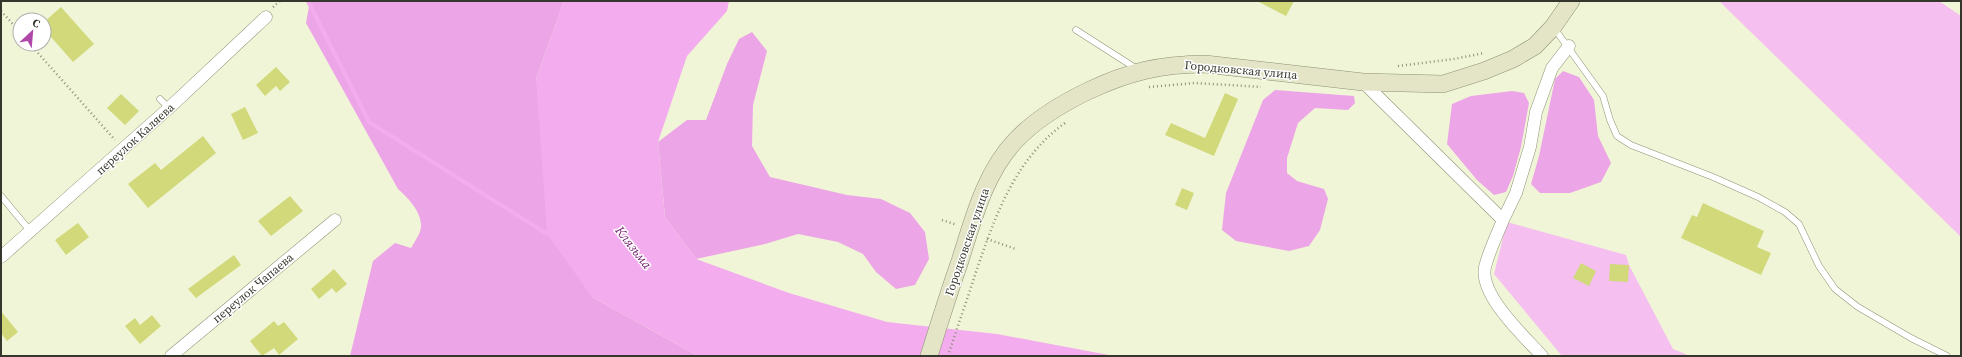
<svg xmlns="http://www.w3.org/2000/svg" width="1962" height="357" font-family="'Source Serif 4',serif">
	<rect width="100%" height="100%" fill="#f1f5d7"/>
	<path fill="#f5bfef" d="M 1719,1 L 1939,1 L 1961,16 L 1961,237 Z
		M 1507,222 L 1626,255 L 1629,265 L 1673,349 L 1690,356 L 1562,356 L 1494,274 Z"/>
	<path fill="#eca5e6" d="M 310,1 L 564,1 L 536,79 L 592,297 L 698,356 L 350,356 L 373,261 L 395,243 L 411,248 C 415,241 422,232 421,224 C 420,210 408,198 398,189 L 306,23 Z
		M 752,32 L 767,51 L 753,105 L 752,146 L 770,177 L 847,195 L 881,199 L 910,213 L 925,232 L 929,259 L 915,285 L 896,289 L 876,272 L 863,254 L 838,242 L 798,234 L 765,244 L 696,259 L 665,217 L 658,142 L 687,120 L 706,120 L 727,64 L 739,39 Z
		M 1563,71 L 1579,77 L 1594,100 L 1598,136 L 1611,163 L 1601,182 L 1570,193 L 1540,193 L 1531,184 L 1539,156 L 1555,79 Z
		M 1275,90 L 1354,96 L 1355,103 L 1348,110 L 1315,108 L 1298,123 L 1287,158 L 1287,173 L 1297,181 L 1324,189 L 1328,199 L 1320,230 L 1309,246 L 1289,251 L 1236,241 L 1222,230 L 1226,193 L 1263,100 Z
		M 1512,91 L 1524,93 L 1529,103 L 1521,147 L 1513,176 L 1506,192 L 1494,195 L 1477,180 L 1447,144 L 1452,104 L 1471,96 Z"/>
	<path fill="#f3aced" d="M 564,1 L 729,1 L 727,11 L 687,56 L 658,142 L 665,217 L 696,259 L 789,293 L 887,322 L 997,334 L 1109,355 L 1147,356 L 698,356 L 592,297 L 547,234 L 536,79 Z"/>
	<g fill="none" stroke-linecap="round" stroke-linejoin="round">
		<path stroke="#f3aced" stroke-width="4" d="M 308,1 L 369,122 L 547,234"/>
	</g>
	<path fill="#d1d97b" d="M 1257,1 L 1294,1 L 1286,16 Z
		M 61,7 L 94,44 L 73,62 L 44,29 L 44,22 Z
		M 276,67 L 290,82 L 280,91 L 276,86 L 265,96 L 256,85 Z
		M 1225,93 L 1238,99 L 1214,156 L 1165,135 L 1171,123 L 1205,138 Z
		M 121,94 L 139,111 L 125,125 L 107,108 Z
		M 245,107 L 258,133 L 243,140 L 231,114 Z
		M 203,136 L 216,153 L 148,208 L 128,184 L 155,163 L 161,170 Z
		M 1182,188 L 1194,193 L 1187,210 L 1175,205 Z
		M 290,196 L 303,211 L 271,236 L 258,221 Z
		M 1703,203 L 1764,231 L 1757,247 L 1771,253 L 1761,275 L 1681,238 L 1692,215 L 1697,217 Z
		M 78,223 L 89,237 L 66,255 L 55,240 Z
		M 234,255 L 241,265 L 196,298 L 188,289 Z
		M 1581,263 L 1596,271 L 1589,286 L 1573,278 Z
		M 1610,264 L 1629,265 L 1628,282 L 1609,281 Z
		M 334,269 L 347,284 L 336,293 L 332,288 L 319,299 L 311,289 Z
		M 1,311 L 18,332 L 7,341 L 1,333 Z
		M 152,315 L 161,326 L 140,344 L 125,326 L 135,318 L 140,325 Z
		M 274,321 L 278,326 L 284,322 L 298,339 L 279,355 L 274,348 L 262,356 L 250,341 Z"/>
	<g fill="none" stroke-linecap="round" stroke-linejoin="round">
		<defs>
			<path id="lane" d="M 1554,28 L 1603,96 L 1610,120 L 1617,136 L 1631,145 L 1713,177 L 1758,197 L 1785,212 L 1799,224 L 1819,266 L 1835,289 L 1858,307 L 1911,338 L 1947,356
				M 1076,30 L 1137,69
				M 160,99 L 169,108
				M 1,196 L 31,232"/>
			<path id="street" d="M 1363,82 L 1503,220 C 1497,235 1489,251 1485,267 C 1479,295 1524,336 1542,356
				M 1503,220 L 1516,193 L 1530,147 L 1536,112 L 1552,68 L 1569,46
				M 1,257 L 169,108 L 266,17
				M 171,356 L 335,220"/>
			<path id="secondary" d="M 929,356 C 939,324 949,292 960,261 C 973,220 985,172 1016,140 C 1036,119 1061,104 1088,91 C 1128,72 1161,64 1205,64 L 1363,82 L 1443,84 L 1484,71 L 1513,59 L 1535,46 L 1553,27 L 1571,1"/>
		</defs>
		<use href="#lane" stroke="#8e9276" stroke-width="7"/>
		<use href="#street" stroke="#8e9276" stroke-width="13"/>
		<use href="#secondary" stroke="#8e9276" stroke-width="18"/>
		<path stroke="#8c8f7b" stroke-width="2.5" stroke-dasharray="1 3" stroke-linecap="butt" d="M 273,7 L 280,1
			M 1,11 L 20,32
			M 30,44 L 115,140
			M 1398,66 L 1454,59 L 1484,53
			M 1149,87 L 1195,83 L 1261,87
			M 942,220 L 957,225
			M 987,239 L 1016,249
			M 948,356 C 957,328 967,300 976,272 C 995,216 1015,159 1065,123"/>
		<use href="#lane" stroke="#fff" stroke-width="6"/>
		<use href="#street" stroke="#fff" stroke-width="12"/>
		<use href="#secondary" stroke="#e3e5c6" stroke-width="17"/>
	</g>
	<g text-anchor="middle" stroke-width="3" stroke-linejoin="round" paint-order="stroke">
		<g font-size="12" fill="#36372c" stroke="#fff">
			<text transform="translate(1241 70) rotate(5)" y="4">Городковская улица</text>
			<text transform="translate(135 139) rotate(-42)" y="4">переулок Каляева</text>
			<text transform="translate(967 242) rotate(-71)" y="4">Городковская улица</text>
			<text transform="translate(253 288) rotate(-40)" y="4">переулок Чапаева</text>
		</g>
		<g font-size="13" font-style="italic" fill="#6e1c6b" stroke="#fff">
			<text transform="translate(634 247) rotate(52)" y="5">Клязьма</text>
		</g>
	</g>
	<rect width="1962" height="357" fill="none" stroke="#36372c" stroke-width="4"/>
	<g transform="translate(32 32) rotate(26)"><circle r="19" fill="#ffffff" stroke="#afafab"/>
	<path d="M0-3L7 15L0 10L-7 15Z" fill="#af46a9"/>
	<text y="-6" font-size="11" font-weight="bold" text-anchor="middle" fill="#36372c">С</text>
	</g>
</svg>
